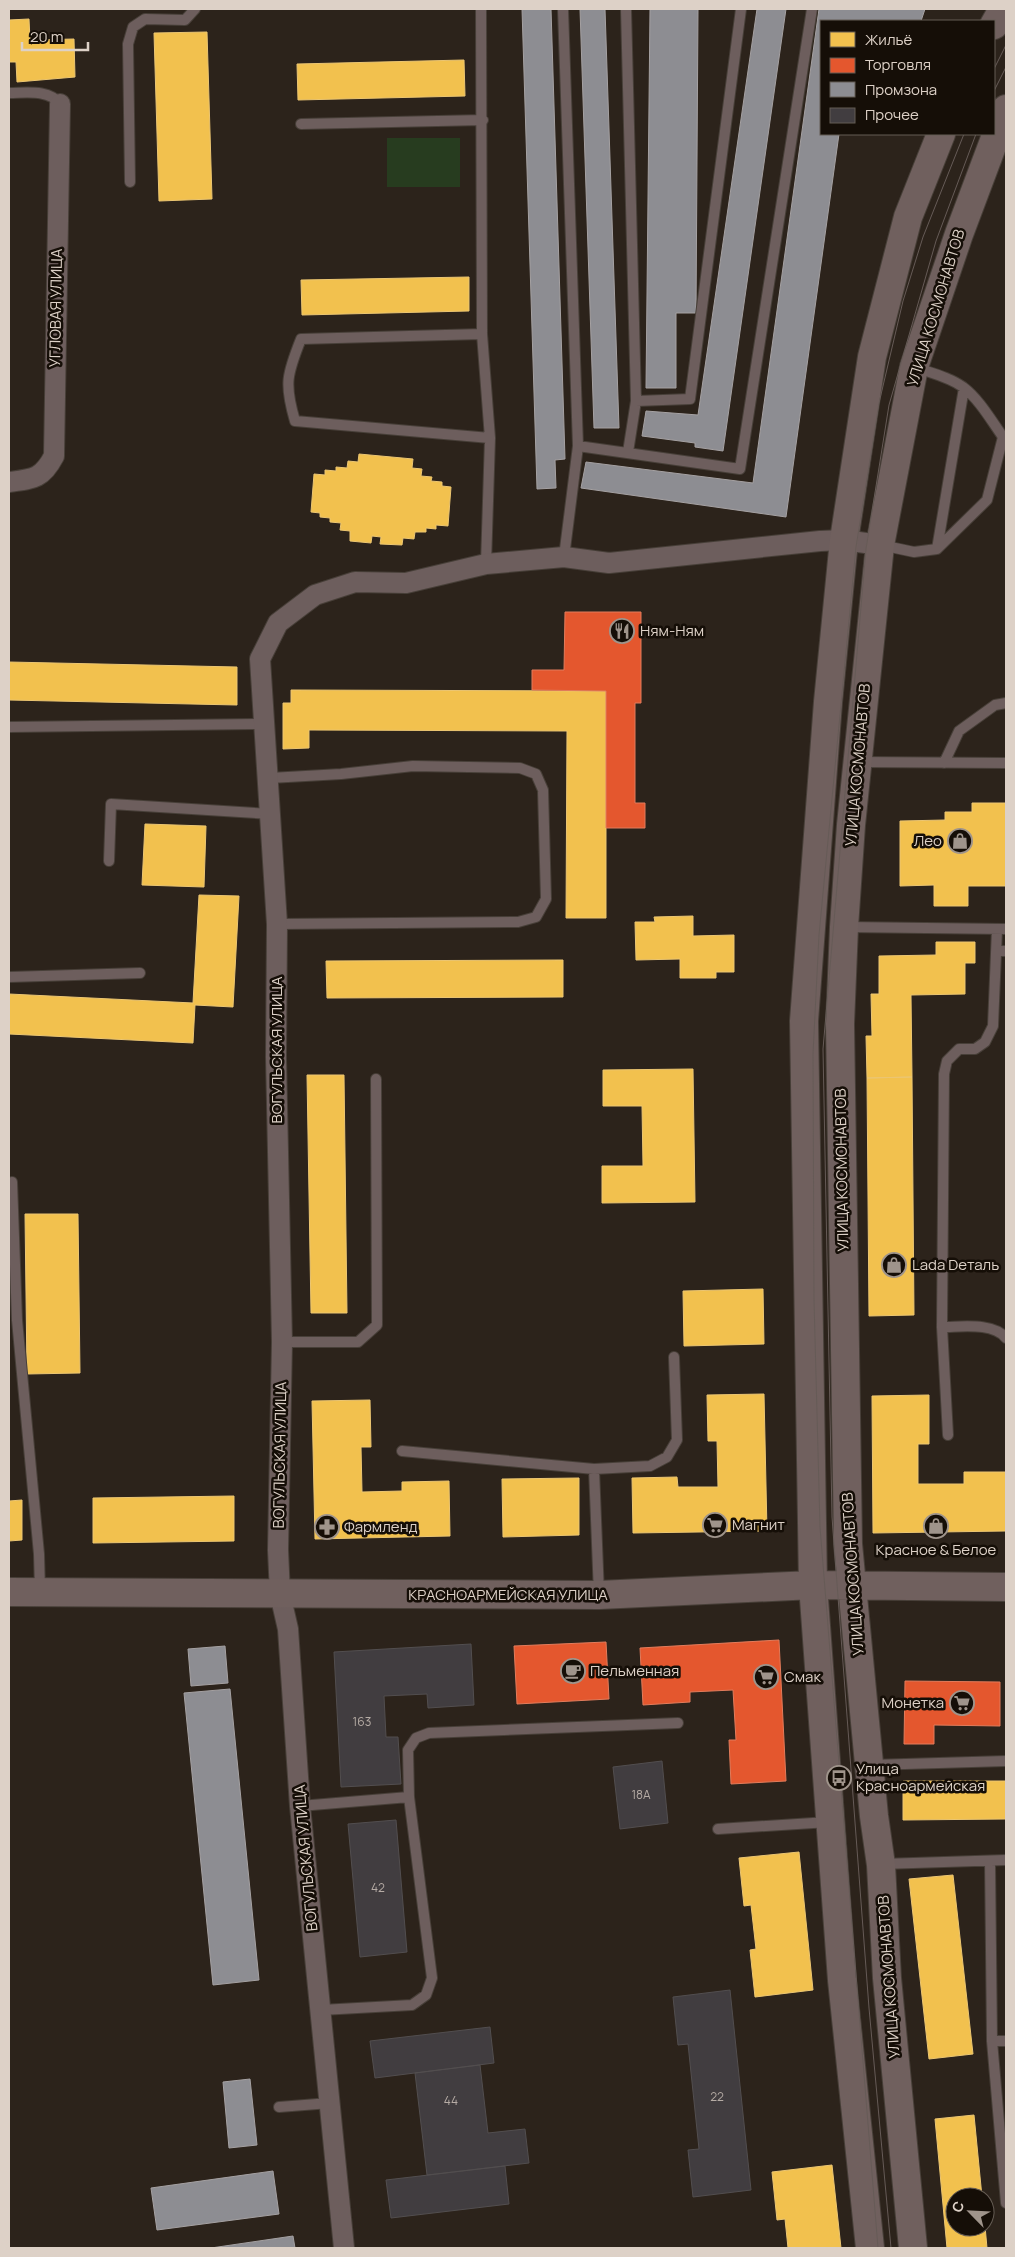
<svg xmlns="http://www.w3.org/2000/svg" width="1015" height="2257" font-family="Manrope,sans-serif">
	<rect width="100%" height="100%" fill="#2c231b"/>
	<path fill="#273c1f" d="M 387,138 L 460,138 L 460,187 L 387,187 Z"/>
	<path fill="#f2c14e" stroke="#ecc672" d="M 29,19 L 30,40 L 74,39 L 75,77 L 17,82 L 16,62 L 9,62 L 9,20 Z
		M 207,32 L 212,199 L 159,201 L 154,33 Z
		M 464,60 L 465,96 L 298,100 L 297,64 Z
		M 469,277 L 469,311 L 302,315 L 301,280 Z
		M 359,454 L 413,459 L 412,468 L 422,469 L 421,476 L 432,477 L 431,481 L 442,482 L 442,486 L 451,487 L 448,526 L 436,525 L 436,529 L 426,528 L 426,532 L 415,532 L 414,539 L 403,538 L 402,545 L 380,544 L 381,537 L 372,536 L 371,543 L 350,541 L 350,531 L 340,530 L 341,523 L 330,522 L 330,518 L 320,517 L 320,513 L 311,512 L 314,474 L 325,475 L 325,470 L 336,471 L 336,467 L 347,468 L 348,461 L 358,462 Z
		M 9,662 L 237,667 L 237,705 L 9,700 Z
		M 291,690 L 606,691 L 606,918 L 566,918 L 567,731 L 309,730 L 309,748 L 283,749 L 283,703 L 291,703 Z
		M 972,803 L 1006,803 L 1006,886 L 968,886 L 968,906 L 934,906 L 934,885 L 900,886 L 900,821 L 945,820 L 945,812 L 972,812 Z
		M 145,824 L 206,826 L 204,887 L 142,885 Z
		M 199,895 L 239,896 L 233,1007 L 195,1005 L 193,1043 L 9,1034 L 9,994 L 193,1003 Z
		M 693,916 L 693,936 L 734,935 L 734,972 L 716,972 L 716,978 L 680,978 L 680,959 L 636,960 L 635,922 L 655,922 L 654,917 Z
		M 936,942 L 975,942 L 975,963 L 965,963 L 965,994 L 911,995 L 912,1077 L 867,1078 L 866,1036 L 872,1036 L 871,994 L 879,994 L 879,956 L 936,955 Z
		M 563,960 L 563,997 L 327,998 L 326,961 Z
		M 693,1069 L 695,1202 L 602,1203 L 602,1166 L 643,1166 L 642,1106 L 603,1106 L 603,1070 Z
		M 307,1075 L 344,1075 L 347,1313 L 311,1313 Z
		M 912,1077 L 914,1315 L 869,1316 L 867,1078 Z
		M 25,1214 L 78,1214 L 80,1373 L 27,1374 Z
		M 763,1289 L 764,1344 L 684,1346 L 683,1291 Z
		M 764,1394 L 767,1531 L 633,1533 L 632,1478 L 677,1477 L 678,1487 L 718,1487 L 717,1441 L 708,1441 L 707,1395 Z
		M 929,1395 L 929,1444 L 918,1444 L 918,1484 L 964,1484 L 964,1472 L 1006,1472 L 1006,1531 L 873,1533 L 872,1396 Z
		M 370,1400 L 371,1447 L 361,1447 L 362,1492 L 402,1491 L 402,1482 L 449,1481 L 450,1536 L 315,1539 L 312,1401 Z
		M 579,1478 L 579,1535 L 503,1537 L 502,1479 Z
		M 234,1496 L 234,1541 L 93,1543 L 93,1498 Z
		M 22,1500 L 22,1540 L 9,1541 L 9,1501 Z
		M 903,1781 L 1006,1781 L 1006,1819 L 903,1820 Z
		M 799,1852 L 813,1990 L 755,1997 L 750,1950 L 756,1949 L 751,1905 L 744,1906 L 739,1858 Z
		M 953,1875 L 973,2054 L 929,2059 L 909,1879 Z
		M 974,2115 L 982,2197 L 955,2197 L 955,2227 L 985,2226 L 987,2248 L 947,2248 L 935,2119 Z
		M 832,2165 L 841,2248 L 788,2248 L 785,2219 L 777,2220 L 772,2172 Z"/>
	<path fill="#e4572e" stroke="#e27c5c" d="M 565,612 L 641,612 L 641,703 L 635,703 L 635,803 L 645,803 L 645,828 L 606,828 L 606,691 L 532,690 L 532,670 L 564,670 Z
		M 779,1640 L 786,1781 L 731,1784 L 729,1740 L 736,1740 L 733,1690 L 690,1692 L 690,1702 L 643,1705 L 640,1648 Z
		M 606,1642 L 609,1699 L 517,1704 L 514,1646 Z
		M 905,1681 L 1000,1682 L 1000,1726 L 934,1725 L 934,1744 L 904,1744 Z"/>
	<path fill="#8d8d92" stroke="#a5a1a2" d="M 522,9 L 551,9 L 565,459 L 555,460 L 556,488 L 537,489 Z
		M 580,9 L 605,9 L 619,428 L 594,428 Z
		M 650,9 L 698,9 L 696,313 L 676,313 L 676,388 L 646,388 Z
		M 757,9 L 786,9 L 723,451 L 695,447 L 695,443 L 642,436 L 646,411 L 698,415 Z
		M 819,9 L 925,9 L 921,21 L 821,21 L 821,134 L 839,134 L 786,517 L 581,488 L 586,462 L 753,483 Z
		M 225,1646 L 228,1683 L 191,1686 L 188,1649 Z
		M 230,1689 L 259,1980 L 213,1985 L 184,1693 Z
		M 250,2079 L 257,2145 L 229,2148 L 223,2082 Z
		M 273,2171 L 279,2214 L 157,2230 L 151,2188 Z
		M 293,2236 L 295,2248 L 211,2248 Z"/>
	<path fill="#413d40" stroke="#524e4f" d="M 471,1644 L 474,1705 L 428,1708 L 427,1694 L 384,1696 L 386,1737 L 398,1737 L 401,1784 L 341,1787 L 334,1652 Z
		M 662,1761 L 668,1823 L 620,1829 L 613,1767 Z
		M 396,1820 L 407,1952 L 360,1957 L 348,1824 Z
		M 730,1990 L 751,2190 L 693,2197 L 688,2150 L 699,2149 L 688,2044 L 678,2045 L 673,1997 Z
		M 490,2027 L 494,2063 L 375,2078 L 370,2041 Z
		M 480,2065 L 488,2133 L 525,2129 L 529,2163 L 427,2175 L 415,2073 Z
		M 505,2166 L 509,2204 L 391,2218 L 386,2180 Z"/>
	<g fill="none" stroke-linecap="round" stroke-linejoin="round">
		<defs>
			<path id="lane" d="M 481,9 L 482,334 L 490,438 L 486,564
				M 563,9 L 578,446 L 564,557
				M 626,9 L 636,401 L 628,452
				M 9,93 C 26,93 49,89 60,104
				M 301,124 L 483,120
				M 130,182 L 128,44 L 133,27 L 145,19 L 185,20 L 195,9
				M 482,334 L 301,339 C 287,374 284,384 295,421 L 490,438
				M 636,401 L 690,399 L 741,9
				M 578,446 L 740,469 L 812,9
				M 881,545 L 914,552 L 937,549 L 987,500 L 1003,437 C 991,420 979,399 963,387 C 949,377 931,373 914,367
				M 937,549 L 964,388
				M 9,727 L 265,724
				M 859,762 L 1006,763
				M 944,763 L 959,731 L 995,705 L 1006,703
				M 270,778 L 341,774 L 413,766 L 520,768 L 536,774 L 543,790 L 546,899 L 536,917 L 518,922 L 277,924
				M 109,861 L 111,804 L 271,814
				M 845,927 L 1006,929
				M 996,951 L 1006,951
				M 9,977 L 140,973
				M 12,1182 L 17,1320 L 39,1554 L 40,1591
				M 942,1327 C 961,1327 993,1322 1006,1338
				M 282,1342 L 358,1342 L 377,1325 L 376,1079
				M 948,1435 L 942,1327 L 944,1074 L 947,1061 L 959,1049 L 975,1049 L 985,1042 L 993,1026 L 997,929
				M 402,1451 L 594,1469 L 650,1466 L 667,1457 L 677,1440 L 674,1357
				M 594,1469 L 599,1594
				M 871,1765 L 1006,1761
				M 300,1806 L 409,1797
				M 718,1829 L 829,1822
				M 990,1861 L 992,2041 L 1006,2203
				M 882,1864 L 1006,1860
				M 321,2010 L 412,2005 L 426,1995 L 432,1978 L 409,1797 L 408,1750 L 416,1738 L 429,1733 L 678,1723
				M 992,2041 L 1006,2041
				M 279,2107 L 330,2103"/>
			<path id="street" d="M 9,482 C 33,479 42,479 54,456 L 60,104
				M 344,2248 L 300,1806 L 288,1629 L 280,1594 L 278,1550 L 282,1342 L 276,1057 L 277,924 L 260,659 L 278,623 L 315,595 L 355,582 L 406,583 L 486,564 L 564,557 L 609,563 L 820,541 L 844,540 L 880,545"/>
			<path id="secondary" d="M 994,25 L 1003,9
				M 9,1592 L 599,1595 L 813,1585 L 1006,1587
				M 870,2248 L 842,1980 L 813,1585 L 804,1021 L 828,702 L 844,540 L 872,357 L 908,217 L 941,134
				M 913,2248 L 887,1978 L 881,1865 L 874,1816 L 848,1544 L 840,1024 L 844,927 L 851,825 L 880,545 L 914,367 L 959,234 L 1006,109"/>
		</defs>
		<use href="#lane" stroke="#473f38" stroke-width="12"/>
		<use href="#street" stroke="#473f38" stroke-width="22"/>
		<use href="#secondary" stroke="#473f38" stroke-width="30"/>
		<use href="#lane" stroke="#6d5e5d" stroke-width="10"/>
		<use href="#street" stroke="#6d5e5d" stroke-width="20"/>
		<use href="#secondary" stroke="#70605e" stroke-width="28"/>
		<path stroke="#665b57" stroke-width="1" d="M 994,69 L 1006,45
			M 994,91 L 1006,67
			M 878,2248 L 820,1527 L 814,1300 L 813,1054 L 819,935 L 856,547 L 879,403 L 903,301 L 923,237 L 964,134
			M 891,2248 L 869,2008 L 832,1517 L 823,1049 L 866,549 L 889,405 L 936,241 L 976,134"/>
	</g>
	<defs>
		<symbol id="restaurant-ring" viewBox="-11 -11 22 22"><circle r="9.5" fill="#150e07" stroke="#9f948b" stroke-width="1.5"/><path d="M-5-6h1v4h1v-4h1v4h1v-4h1v5L-1.5 .5V6h-2V.5L-5-1ZM5-6V6H3V1.5H1.5Q1.5-4 5-6Z" fill="#9f948b"/></symbol>
		<symbol id="shop-ring" viewBox="-11 -11 22 22"><circle r="9.5" fill="#150e07" stroke="#9f948b" stroke-width="1.5"/><path d="M-5-2.5h2.3a2.7 3.5 0 0 1 5.4 0H5L5.5 6h-11ZM-1.5-2.5h3a1.5 2.3 0 0 0-3 0Z" fill="#9f948b"/></symbol>
		<symbol id="supermarket-ring" viewBox="-11 -11 22 22"><circle r="9.5" fill="#150e07" stroke="#9f948b" stroke-width="1.5"/><path d="M-6-5.5h2.5l.6 2H6L4.5 2H-2.5L-4.4-4H-6ZM-1.5 3.2a1.3 1.3 0 1 0 .1 0ZM3 3.2a1.3 1.3 0 1 0 .1 0Z" fill="#9f948b"/></symbol>
		<symbol id="pharmacy-ring" viewBox="-11 -11 22 22"><circle r="9.5" fill="#150e07" stroke="#9f948b" stroke-width="1.5"/><path d="M-2-6h4v4h4v4h-4v4h-4v-4h-4v-4h4Z" fill="#9f948b"/></symbol>
		<symbol id="cafe-ring" viewBox="-11 -11 22 22"><circle r="9.5" fill="#150e07" stroke="#9f948b" stroke-width="1.5"/><path d="M-5.5-4.5H6V0H3Q3 3.5 0 3.5H-2.5Q-5.5 3.5-5.5 0ZM3-3.2v2h1.7v-2ZM-6 4.5H4V6H-6Z" fill="#9f948b"/></symbol>
		<symbol id="bus-ring" viewBox="-11 -11 22 22"><circle r="9.5" fill="#150e07" stroke="#9f948b" stroke-width="1.5"/><path d="M-5-6H5V4H4V6H2V4H-2V6H-4V4H-5ZM-3.5-4V0h7V-4ZM-3.5 1.2v1.5H-2V1.2ZM2 1.2v1.5H3.5V1.2Z" fill="#9f948b"/></symbol>
	</defs>
	<g fill-rule="evenodd">
		<use href="#restaurant-ring" x="608" y="617" width="28" height="28"/>
		<use href="#shop-ring" x="946" y="827" width="28" height="28"/>
		<use href="#shop-ring" x="880" y="1251" width="28" height="28"/>
		<use href="#supermarket-ring" x="701" y="1511" width="28" height="28"/>
		<use href="#shop-ring" x="922" y="1512" width="28" height="28"/>
		<use href="#pharmacy-ring" x="313" y="1513" width="28" height="28"/>
		<use href="#cafe-ring" x="559" y="1657" width="28" height="28"/>
		<use href="#supermarket-ring" x="752" y="1663" width="28" height="28"/>
		<use href="#supermarket-ring" x="948" y="1689" width="28" height="28"/>
		<use href="#bus-ring" x="825" y="1764" width="28" height="28"/>
	</g>
	<g text-anchor="middle" stroke-width="5" stroke-linejoin="round" paint-order="stroke">
		<g font-size="12" fill="#b6aca5">
			<text x="362" y="1726">163</text>
			<text x="641" y="1799">18А</text>
			<text x="378" y="1892">42</text>
			<text x="717" y="2101">22</text>
			<text x="451" y="2105">44</text>
		</g>
		<g font-size="15" fill="#ddd1c7" stroke="#150e07">
			<text transform="translate(56 308) rotate(-89)" y="5">УГЛОВАЯ УЛИЦА</text>
			<text transform="translate(936 308) rotate(-73)" y="5">УЛИЦА КОСМОНАВТОВ</text>
			<text transform="translate(858 765) rotate(-85)" y="5">УЛИЦА КОСМОНАВТОВ</text>
			<text transform="translate(277 1050) rotate(-90)" y="5">ВОГУЛЬСКАЯ УЛИЦА</text>
			<text transform="translate(842 1170) rotate(-91)" y="5">УЛИЦА КОСМОНАВТОВ</text>
			<text transform="translate(280 1455) rotate(-89)" y="5">ВОГУЛЬСКАЯ УЛИЦА</text>
			<text transform="translate(853 1574) rotate(-94)" y="5">УЛИЦА КОСМОНАВТОВ</text>
			<text x="508" y="1600">КРАСНОАРМЕЙСКАЯ УЛИЦА</text>
			<text transform="translate(306 1858) rotate(-95)" y="5">ВОГУЛЬСКАЯ УЛИЦА</text>
			<text transform="translate(889 1977) rotate(-94)" y="5">УЛИЦА КОСМОНАВТОВ</text>
		</g>
		<g font-size="15" fill="#ddd1c7" stroke="#150e07" text-anchor="start">
			<text x="640" y="636">Ням-Ням</text>
			<text x="942" y="846" text-anchor="end">Лео</text>
			<text x="912" y="1270">Lada Dеталь</text>
			<text x="732" y="1530">Магнит</text>
			<text x="344" y="1532">Фармленд</text>
			<text x="936" y="1555" text-anchor="middle">Красное &amp; Белое</text>
			<text x="590" y="1676">Пельменная</text>
			<text x="784" y="1682">Смак</text>
			<text x="944" y="1708" text-anchor="end">Монетка</text>
			<text x="856" y="1774">Улица<tspan x="856" dy="17">Красноармейская</tspan></text>
		</g>
	</g>
	<rect width="1015" height="2257" fill="none" stroke="#ddd1c7" stroke-width="20"/>
	<rect x="820" y="20" width="175" height="115" fill="#150e07" stroke="#655c54"/>
	<rect x="830" y="32" width="25" height="15" fill="#f2c14e" stroke="#655c54"/>
	<text x="865" y="45" font-size="15" fill="#ddd1c7">Жильё</text>
	<rect x="830" y="58" width="25" height="15" fill="#e4572e" stroke="#655c54"/>
	<text x="865" y="70" font-size="15" fill="#ddd1c7">Торговля</text>
	<rect x="830" y="82" width="25" height="15" fill="#8d8d92" stroke="#655c54"/>
	<text x="865" y="95" font-size="15" fill="#ddd1c7">Промзона</text>
	<rect x="830" y="108" width="25" height="15" fill="#413d40" stroke="#655c54"/>
	<text x="865" y="120" font-size="15" fill="#ddd1c7">Прочее</text>
	<g transform="translate(970 2212) rotate(294)"><circle r="24" fill="#150e07" stroke="#655c54"/>
	<path d="M0-4L9 19L0 12L-9 19Z" fill="#9f948b"/>
	<text y="-8" font-size="14" font-weight="bold" text-anchor="middle" fill="#ddd1c7">С</text>
	</g>
	<path d="M22 42v8h66v-8" fill="none" stroke="#ddd1c7" stroke-width="2.5"/>
	<text x="30" y="42" font-size="15" fill="#ddd1c7" stroke="#150e07" stroke-width="4" paint-order="stroke">20 m</text>
</svg>
